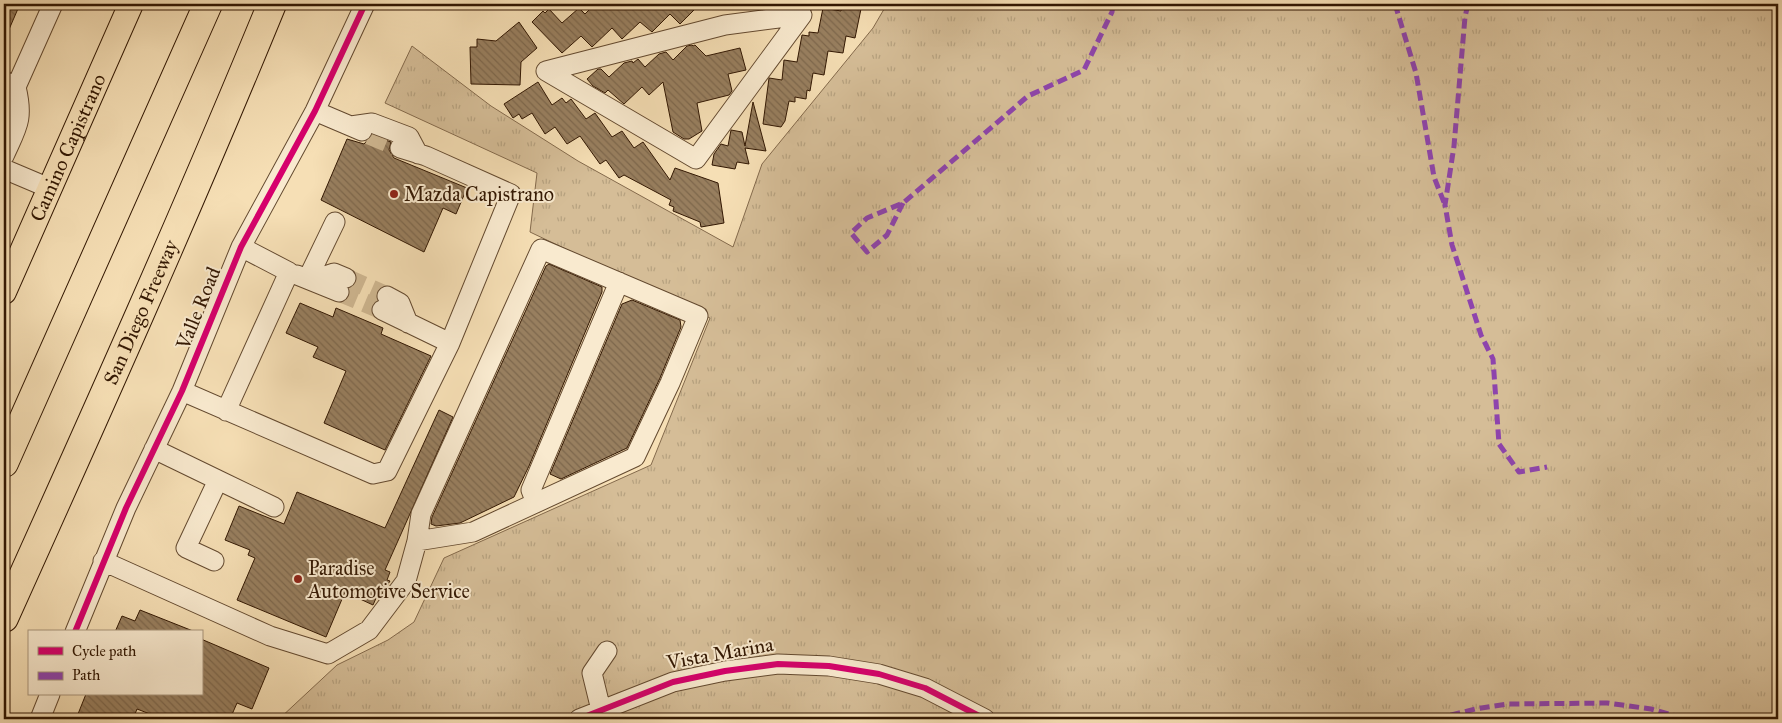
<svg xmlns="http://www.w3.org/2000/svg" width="1782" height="723" font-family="'IM FELL Great Primer',serif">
	<defs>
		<pattern id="grass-tufts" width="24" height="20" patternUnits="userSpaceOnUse" patternTransform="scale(1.25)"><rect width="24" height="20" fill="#d5bd97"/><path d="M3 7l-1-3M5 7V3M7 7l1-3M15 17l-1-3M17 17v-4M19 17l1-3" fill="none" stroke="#b7a280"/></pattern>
		<pattern id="building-back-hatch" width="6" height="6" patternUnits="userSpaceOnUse" patternTransform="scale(1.25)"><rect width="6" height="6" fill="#987f5f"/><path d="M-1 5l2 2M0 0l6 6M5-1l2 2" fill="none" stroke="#7d674c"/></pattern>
	</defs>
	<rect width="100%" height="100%" fill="#f6dfb5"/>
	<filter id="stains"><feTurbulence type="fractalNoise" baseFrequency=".004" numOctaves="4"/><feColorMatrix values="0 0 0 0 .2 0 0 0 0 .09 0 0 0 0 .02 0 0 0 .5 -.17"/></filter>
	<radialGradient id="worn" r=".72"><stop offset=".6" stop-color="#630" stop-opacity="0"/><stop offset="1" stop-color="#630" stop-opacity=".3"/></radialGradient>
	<path fill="url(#grass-tufts)" stroke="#846a4c" d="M 887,4 L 1778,4 L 1778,719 L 279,719 L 337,665 L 388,640 L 414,622 L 444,558 L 651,465 L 710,318 L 530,232 L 537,173 L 385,103 L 412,46 L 491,106 L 578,161 L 733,247 L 762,164 L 873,28 Z"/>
	<path fill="url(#building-back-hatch)" stroke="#321702" d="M 4,4 L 20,4 L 4,41 Z
		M 595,4 L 700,4 L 680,24 L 670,14 L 652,32 L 640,22 L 622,39 L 612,28 L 592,47 L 581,36 L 562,53 L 532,22 L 543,11 L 545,13 L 549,9 L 562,23 L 579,8 L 585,14 Z
		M 842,4 L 862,4 L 855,38 L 846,36 L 843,53 L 828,51 L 824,75 L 813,73 L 810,91 L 807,90 L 806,99 L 795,97 L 795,102 L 789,101 L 785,121 L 781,127 L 763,124 L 769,78 L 782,80 L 784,60 L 797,62 L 802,35 L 809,36 L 809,32 L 818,33 L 823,8 L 841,11 Z
		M 519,22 L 537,48 L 521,62 L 520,85 L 471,84 L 470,47 L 477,47 L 477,39 L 496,41 Z
		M 692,45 L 693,46 L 695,45 L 706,56 L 740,48 L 746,70 L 728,74 L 732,91 L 729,95 L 697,103 L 702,131 L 689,139 L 684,139 L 673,132 L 663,82 L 649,95 L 642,87 L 624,104 L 608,90 L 605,93 L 593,86 L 587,79 L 598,69 L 601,69 L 609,77 L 624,63 L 632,61 L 633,63 L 638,59 L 645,67 L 659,54 L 666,52 L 673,60 L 687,46 Z
		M 538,82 L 552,105 L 562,98 L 566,103 L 571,99 L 586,119 L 595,113 L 612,137 L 622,131 L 634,148 L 643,142 L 670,180 L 675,168 L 718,183 L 724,223 L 701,227 L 700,222 L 673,211 L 674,207 L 669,205 L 671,200 L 624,175 L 619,178 L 606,160 L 600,164 L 580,136 L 567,144 L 555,127 L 545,134 L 532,113 L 522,119 L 519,114 L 513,118 L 504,104 Z
		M 753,102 L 766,151 L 745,148 L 749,164 L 737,162 L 735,169 L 712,165 L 714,154 L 721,144 L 728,146 L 731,130 L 742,132 L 745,146 Z
		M 372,135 L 391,142 L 389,150 L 394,158 L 467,188 L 456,214 L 443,208 L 424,252 L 321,200 L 347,139 L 364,144 Z
		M 549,264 L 602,287 L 602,292 L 529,466 L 514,497 L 460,523 L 436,526 L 431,524 L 432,517 L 546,266 Z
		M 632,300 L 680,320 L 681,327 L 660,378 L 627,448 L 561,479 L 550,474 L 622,304 Z
		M 300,303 L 333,317 L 336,308 L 383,328 L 381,334 L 431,356 L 385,450 L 324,423 L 346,371 L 313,357 L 318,347 L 286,333 Z
		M 439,410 L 453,417 L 385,570 L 390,572 L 387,580 L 390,581 L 380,597 L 377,596 L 373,605 L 345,592 L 326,637 L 237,600 L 255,558 L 248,555 L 250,550 L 225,540 L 239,506 L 284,524 L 297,492 L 385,528 Z
		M 140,610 L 193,631 L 193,632 L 115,632 L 122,616 L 135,621 Z
		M 201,639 L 269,668 L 252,709 L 237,703 L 230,719 L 218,715 L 217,719 L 163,719 L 137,709 L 133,719 L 76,719 L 86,694 L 201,694 Z"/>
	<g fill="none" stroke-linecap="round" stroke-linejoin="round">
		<path stroke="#cfb791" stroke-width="19" stroke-dasharray="19 9" stroke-linecap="butt" d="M 369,135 L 400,148
			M 346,278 L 387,296
			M 339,292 L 382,310"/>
		<defs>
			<path id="minor" d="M 802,15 L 696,159 L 546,71 L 725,25 Z
				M 4,81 L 16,87 L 53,4
				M 315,111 L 362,131
				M 351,126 L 372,123 L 409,137 L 418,154
				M 4,156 C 17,127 24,120 16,87
				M 4,169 L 49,188
				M 297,275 L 339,292
				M 308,278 L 335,222
				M 313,280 L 334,273 L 346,278
				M 387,296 L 400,303 L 408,323
				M 382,310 L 450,343
				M 182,391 L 373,474 L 387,471 L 450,343 L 511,194 L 426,156 L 400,148
				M 226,411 L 289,272 L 241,247
				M 154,449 L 218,480 L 186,548 L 214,561
				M 218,480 L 274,507
				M 536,503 L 531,490 L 619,282
				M 103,561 L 270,636 L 328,654 L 369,630 L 406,581 L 417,541 L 473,532 L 635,457 L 670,383 L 698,316 L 541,249 L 421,514 L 417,541
				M 75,632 L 126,508 L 182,391 L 241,247 L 315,111 L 365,4
				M 601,710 L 592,673 L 607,651
				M 40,719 L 50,694
				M 579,719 L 673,682 L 725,671 L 778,664 L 829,666 L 879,674 L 925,688 L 985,719"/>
			<g id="major">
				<path id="s1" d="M 4,292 L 131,4"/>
			</g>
			<g id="highway">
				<path d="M 4,463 L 208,4"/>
				<path id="s2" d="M 4,618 C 96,414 187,211 272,4"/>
			</g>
		</defs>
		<use href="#minor" stroke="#63492f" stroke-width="21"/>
		<use href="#major" stroke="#321702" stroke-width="26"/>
		<use href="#highway" stroke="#321702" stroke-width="30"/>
		<use href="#minor" stroke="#f9eacf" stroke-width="19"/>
		<use href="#major" stroke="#f6dfb5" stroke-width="24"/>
		<use href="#highway" stroke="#f6dfb5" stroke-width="28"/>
		<path stroke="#8e44ad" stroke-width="5" stroke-dasharray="10 5" stroke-linecap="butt" d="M 1395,4 L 1416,73 L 1434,177 L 1445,205
			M 1468,4 L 1465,17 L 1454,146 L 1445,205 L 1452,245 L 1481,335 L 1493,359 L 1499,444 L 1519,472 L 1547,467
			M 1774,185 L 1778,184
			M 903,203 L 887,235 L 867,252 L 851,233 L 867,218 L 903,203 L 1028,96 L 1084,70 L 1112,12 L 1113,4
			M 1436,719 L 1475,709 L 1508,704 L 1607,703 L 1651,709 L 1687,719"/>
		<defs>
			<path id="cycleway" d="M 75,632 L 126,508 L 182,391 L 241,247 L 315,111 L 365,4
				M 579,719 L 673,682 L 725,671 L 778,664 L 829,666 L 879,674 L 925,688 L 985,719"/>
		</defs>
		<use href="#cycleway" stroke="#f9eacf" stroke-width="9"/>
		<use href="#cycleway" stroke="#d6006c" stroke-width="6"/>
	</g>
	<g fill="#8f2418" stroke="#f9eacf" stroke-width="2">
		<circle cx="394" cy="194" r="5"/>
		<circle cx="298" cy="579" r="5"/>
	</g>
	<g text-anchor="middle" stroke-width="4" stroke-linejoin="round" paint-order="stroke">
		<g font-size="20" fill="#321702" stroke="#f9eacf">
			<text dy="7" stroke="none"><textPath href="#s1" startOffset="158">Camino Capistrano</textPath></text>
			<text transform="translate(198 308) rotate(-68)" y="7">Valle Road</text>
			<text dy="7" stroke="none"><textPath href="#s2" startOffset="335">San Diego Freeway</textPath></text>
			<text transform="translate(720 653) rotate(-10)" y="7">Vista Marina</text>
		</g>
		<g font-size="20" fill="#321702" stroke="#f9eacf" text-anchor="start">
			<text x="404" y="201">Mazda Capistrano</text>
			<text x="308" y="575">Paradise<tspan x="308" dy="23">Automotive Service</tspan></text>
		</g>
	</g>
	<rect width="1782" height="723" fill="none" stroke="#f6dfb5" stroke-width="20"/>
	<rect x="5" y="5" width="1772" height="713" fill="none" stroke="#321702" stroke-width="2.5"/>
	<rect x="10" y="10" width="1762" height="703" fill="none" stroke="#321702"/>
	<rect x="28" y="630" width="175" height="65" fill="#f9eacf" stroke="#a9967d"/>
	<rect x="38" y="647" width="25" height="8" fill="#d6006c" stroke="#a9967d"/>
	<text x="72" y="656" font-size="15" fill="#321702">Cycle path</text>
	<rect x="38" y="672" width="25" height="8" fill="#8e44ad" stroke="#a9967d"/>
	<text x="72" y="680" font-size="15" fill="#321702">Path</text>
	<rect width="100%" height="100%" filter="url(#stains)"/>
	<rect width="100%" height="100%" fill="url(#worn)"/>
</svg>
